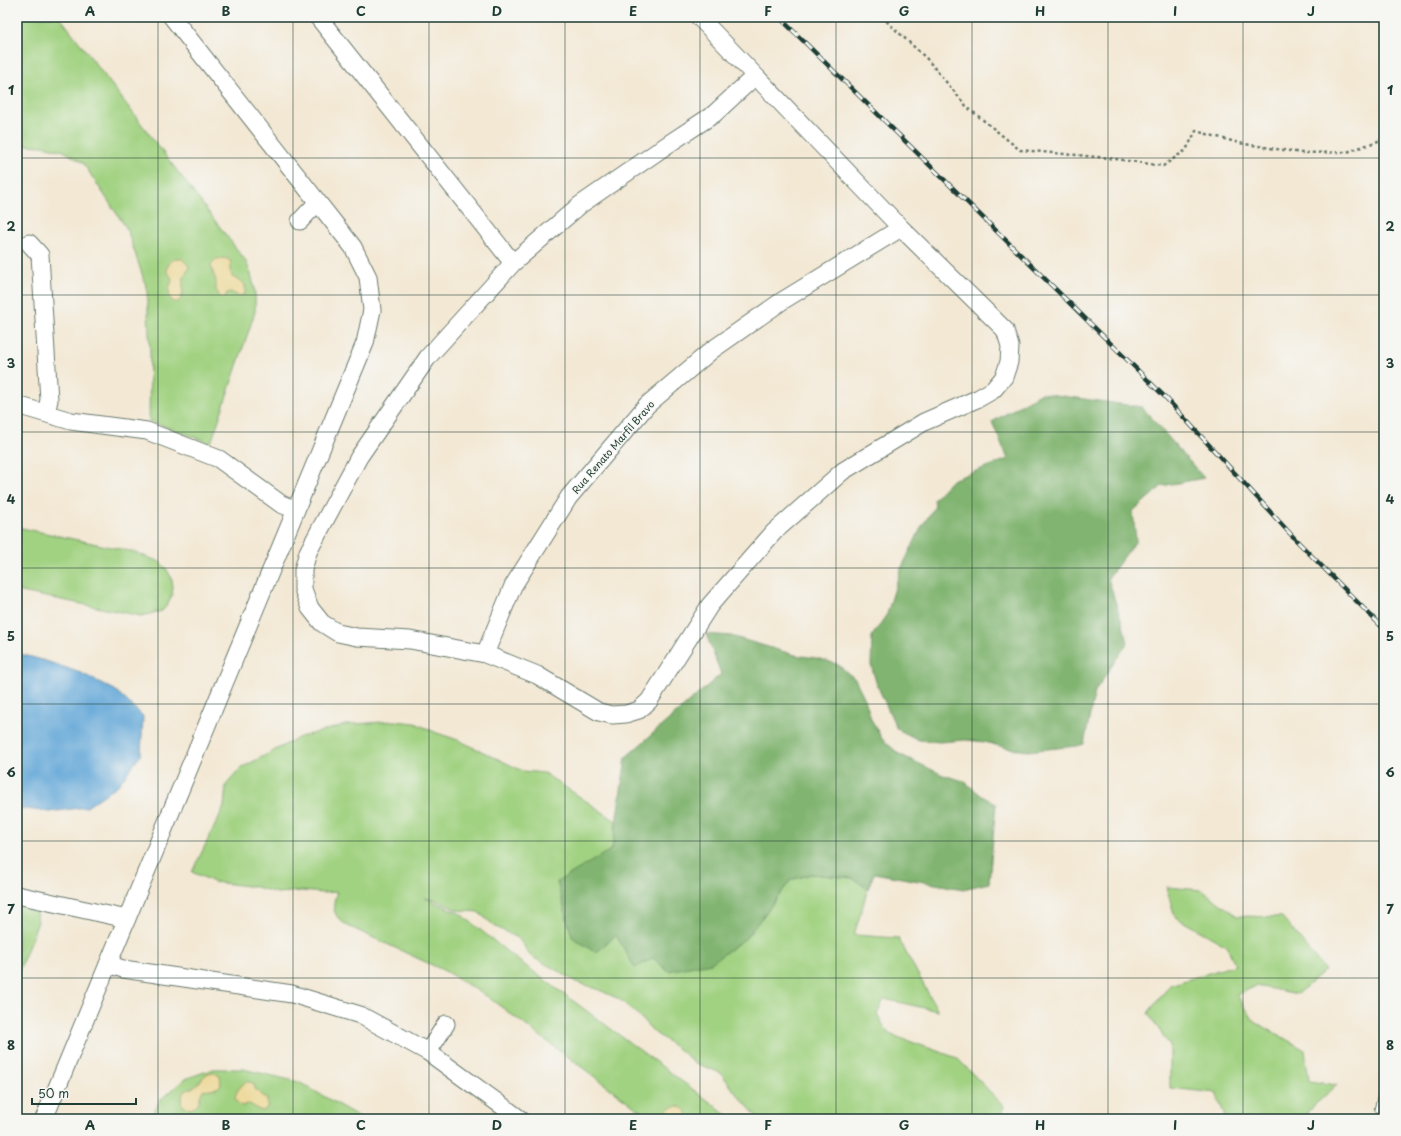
<svg xmlns="http://www.w3.org/2000/svg" width="1401" height="1136" font-family="'Playpen Sans',sans-serif">
	<rect width="100%" height="100%" fill="#f6f6f2"/>
	<filter id="ink" filterUnits="userSpaceOnUse"><feTurbulence type="fractalNoise" baseFrequency=".025" numOctaves="2"/><feDisplacementMap in="SourceGraphic" scale="8" xChannelSelector="R" yChannelSelector="G"/><feConvolveMatrix kernelMatrix="1 2 1 2 8 2 1 2 1" color-interpolation-filters="sRGB"/></filter>
	<filter id="wash" filterUnits="userSpaceOnUse"><feTurbulence type="fractalNoise" baseFrequency=".012" numOctaves="4" result="noise"/><feDisplacementMap in="SourceGraphic" scale="16" xChannelSelector="R" yChannelSelector="G"/><feGaussianBlur stdDeviation="0.9" result="paint"/><feColorMatrix in="noise" values="0 0 0 0 0 0 0 0 0 0 0 0 0 0 0 0 0 1.4 0 .05"/><feComposite in="paint" operator="in"/></filter>
	<g filter="url(#wash)">
		<rect width="100%" height="100%" fill="#f3e8d4"/>
		<path fill="#a1d281" stroke="#60885a" d="M 17,17 L 60,17 L 245,260 C 254,279 256,291 255,312 L 211,443 L 149,421 L 150,353 L 147,289 L 127,229 L 83,163 L 64,151 L 43,146 L 22,145 L 17,147 Z
			M 17,527 L 134,552 L 160,562 L 166,568 L 171,577 L 173,586 L 172,595 L 168,604 L 162,611 L 141,616 L 17,591 Z
			M 394,721 L 415,723 L 437,733 L 458,740 L 523,771 L 544,773 L 616,821 L 612,849 L 616,935 L 653,958 L 746,938 L 791,880 L 811,874 L 853,878 L 868,889 L 854,935 L 898,938 L 938,1011 L 884,999 L 877,1015 L 889,1034 L 957,1058 L 1004,1106 L 1002,1119 L 759,1119 L 735,1092 L 721,1073 L 695,1063 L 677,1048 L 655,1033 L 637,1014 L 619,999 L 597,989 L 576,982 L 553,968 L 532,957 L 518,938 L 496,927 L 478,912 L 457,910 L 435,900 L 425,898 L 461,914 L 511,955 L 733,1119 L 651,1119 L 488,997 L 445,971 L 348,926 C 333,917 331,907 337,892 L 323,893 L 302,891 L 277,893 L 256,887 L 214,882 L 192,872 L 224,807 L 226,785 L 241,768 L 300,737 L 345,725 Z
			M 1166,887 L 1202,890 L 1237,916 L 1282,917 L 1325,970 L 1298,994 L 1256,986 L 1237,995 L 1254,1021 L 1305,1050 L 1309,1081 L 1337,1085 L 1308,1111 L 1305,1119 L 1226,1119 L 1216,1093 L 1170,1088 L 1170,1046 L 1148,1013 L 1170,985 L 1235,965 L 1227,946 L 1175,917 Z
			M 17,903 C 29,906 37,908 38,922 L 17,976 Z
			M 213,1069 L 243,1069 L 299,1082 L 363,1119 L 149,1119 L 161,1099 L 185,1079 Z"/>
		<path fill="#80b46f" stroke="#507852" d="M 1041,393 L 1142,407 L 1204,478 L 1162,486 L 1133,511 L 1136,541 L 1108,578 L 1128,642 L 1095,691 L 1084,744 L 1077,746 L 1028,751 L 1007,748 L 985,742 L 965,740 L 940,742 L 919,740 L 897,729 L 877,685 L 871,665 L 872,636 L 887,614 L 900,571 L 921,528 L 935,506 L 934,499 L 952,480 L 1008,459 L 992,422 Z
			M 706,634 L 731,636 L 795,655 L 816,658 L 837,664 L 855,679 L 865,699 L 871,719 L 882,739 L 899,754 L 943,775 L 964,781 L 982,796 L 996,804 L 989,883 L 963,889 L 874,873 L 868,889 L 852,878 L 811,874 L 791,880 L 746,938 L 711,963 L 668,971 L 653,958 L 635,968 L 616,935 L 596,953 L 572,937 L 557,882 L 612,849 L 626,757 L 721,674 Z"/>
		<path fill="#eeda9e" stroke="#868c69" d="M 177,259 L 182,259 L 189,266 C 188,272 184,275 183,281 C 182,289 185,295 178,302 L 174,302 L 170,298 L 169,289 L 172,280 L 170,275 L 167,272 L 167,267 L 172,260 Z
			M 216,259 C 236,256 229,264 232,277 L 241,281 L 245,285 L 245,294 C 239,297 236,295 231,292 L 227,293 L 225,297 L 221,298 L 216,290 L 216,281 L 211,267 L 212,263 Z
			M 213,1072 L 220,1076 L 221,1085 L 217,1088 L 203,1090 C 198,1098 201,1105 191,1109 L 183,1106 L 181,1102 L 183,1093 C 186,1090 191,1089 195,1086 C 202,1081 203,1073 213,1072 Z
			M 246,1082 L 250,1082 L 254,1084 L 255,1089 L 267,1099 L 267,1108 L 263,1111 C 254,1110 252,1100 243,1106 C 229,1102 237,1088 246,1082 Z
			M 677,1106 C 685,1108 687,1112 689,1119 L 671,1119 L 666,1113 C 669,1108 672,1107 677,1106 Z"/>
		<path fill="#63a7d8" stroke="#417286" d="M 17,653 L 46,661 L 81,673 L 115,690 L 143,716 L 141,755 L 118,785 L 87,807 L 50,812 L 17,808 Z"/>
	</g>
	<g filter="url(#ink)">
		<g fill="none" stroke-linecap="round" stroke-linejoin="round">
			<defs>
				<path id="service" d="M 1379,1108 L 1384,1089"/>
				<path id="minor" d="M 318,17 L 513,263
					M 699,17 L 901,228 L 1005,330 L 1010,346 L 1009,362 L 1004,377 L 993,390 L 979,398 L 924,422 L 843,471 L 774,532 L 710,605 L 649,701 L 639,710 L 626,714 L 612,715 L 599,712 L 537,675 L 485,654 L 410,640 L 357,637 L 338,633 L 322,623 L 310,608 L 303,589 L 303,570 L 308,552 L 359,457 L 428,357 L 513,263 L 580,205 L 667,145 L 714,114 L 755,76
					M 300,221 L 317,203
					M 29,243 L 40,255 L 49,400 L 46,413
					M 17,405 L 71,421 L 147,431 L 219,459 L 281,504 L 296,510
					M 485,654 L 513,586 L 569,497 L 647,405 L 712,350 L 782,301 L 901,228
					M 17,895 L 127,919
					M 108,964 L 123,969 L 292,994 L 360,1015 L 428,1052 L 520,1119
					M 428,1052 L 446,1024
					M 44,1119 L 365,343 L 372,310 L 368,277 L 353,247 L 172,17"/>
			</defs>
			<use href="#service" stroke="#69796c" stroke-width="10"/>
			<use href="#minor" stroke="#69796c" stroke-width="19"/>
			<path stroke="#69796c" stroke-width="2.5" stroke-dasharray="3 3" stroke-linecap="butt" d="M 882,17 L 927,59 L 967,107 L 1020,150 L 1109,158 L 1163,166 L 1186,150 L 1196,131 L 1239,143 L 1302,153 L 1347,152 L 1384,139"/>
			<use href="#service" stroke="#fff" stroke-width="8"/>
			<use href="#minor" stroke="#fff" stroke-width="17"/>
			<defs>
				<path id="rail" d="M 779,17 L 1166,398 L 1296,540 L 1384,629"/>
			</defs>
			<use href="#rail" stroke="#1f3d34" stroke-width="4.5"/>
			<use href="#rail" stroke="#f6f6f2" stroke-width="3" stroke-dasharray="9" stroke-linecap="butt"/>
		</g>
	</g>
	<path fill="none" stroke="#1f3d34" stroke-width="1" stroke-opacity="0.55" d="M 158,17 L 158,1119M 293,17 L 293,1119M 429,17 L 429,1119M 565,17 L 565,1119M 700,17 L 700,1119M 836,17 L 836,1119M 972,17 L 972,1119M 1108,17 L 1108,1119M 1243,17 L 1243,1119M 17,158 L 1384,158M 17,295 L 1384,295M 17,432 L 1384,432M 17,568 L 1384,568M 17,704 L 1384,704M 17,841 L 1384,841M 17,978 L 1384,978"/>
	<g text-anchor="middle" stroke-width="3" stroke-linejoin="round" paint-order="stroke">
		<g font-size="10" fill="#1f3d34" stroke="#f6f6f2">
			<text transform="translate(613 447) rotate(-49)" y="4">Rua Renato Marfil Bravo</text>
		</g>
	</g>
	<rect width="1401" height="1136" fill="none" stroke="#f6f6f2" stroke-width="44"/>
	<path d="M32 1098v6h104v-6" fill="none" stroke="#1f3d34" stroke-width="2"/>
	<text x="38" y="1098" font-size="12" fill="#1f3d34" stroke="#f6f6f2" stroke-width="3" paint-order="stroke">50 m</text>
	<rect x="22" y="22" width="1357" height="1092" fill="none" stroke="#1f3d34" stroke-width="1.5"/>
	<g font-size="13" text-anchor="middle" font-weight="bold" fill="#1f3d34">
		<text x="90" y="16">A</text>
		<text x="226" y="16">B</text>
		<text x="361" y="16">C</text>
		<text x="497" y="16">D</text>
		<text x="633" y="16">E</text>
		<text x="768" y="16">F</text>
		<text x="904" y="16">G</text>
		<text x="1040" y="16">H</text>
		<text x="1175" y="16">I</text>
		<text x="1311" y="16">J</text>
		<text x="11" y="95">1</text>
		<text x="1390" y="95">1</text>
		<text x="11" y="231">2</text>
		<text x="1390" y="231">2</text>
		<text x="11" y="368">3</text>
		<text x="1390" y="368">3</text>
		<text x="11" y="504">4</text>
		<text x="1390" y="504">4</text>
		<text x="11" y="641">5</text>
		<text x="1390" y="641">5</text>
		<text x="11" y="777">6</text>
		<text x="1390" y="777">6</text>
		<text x="11" y="914">7</text>
		<text x="1390" y="914">7</text>
		<text x="11" y="1050">8</text>
		<text x="1390" y="1050">8</text>
		<text x="90" y="1130">A</text>
		<text x="226" y="1130">B</text>
		<text x="361" y="1130">C</text>
		<text x="497" y="1130">D</text>
		<text x="633" y="1130">E</text>
		<text x="768" y="1130">F</text>
		<text x="904" y="1130">G</text>
		<text x="1040" y="1130">H</text>
		<text x="1175" y="1130">I</text>
		<text x="1311" y="1130">J</text>
	</g>
</svg>
